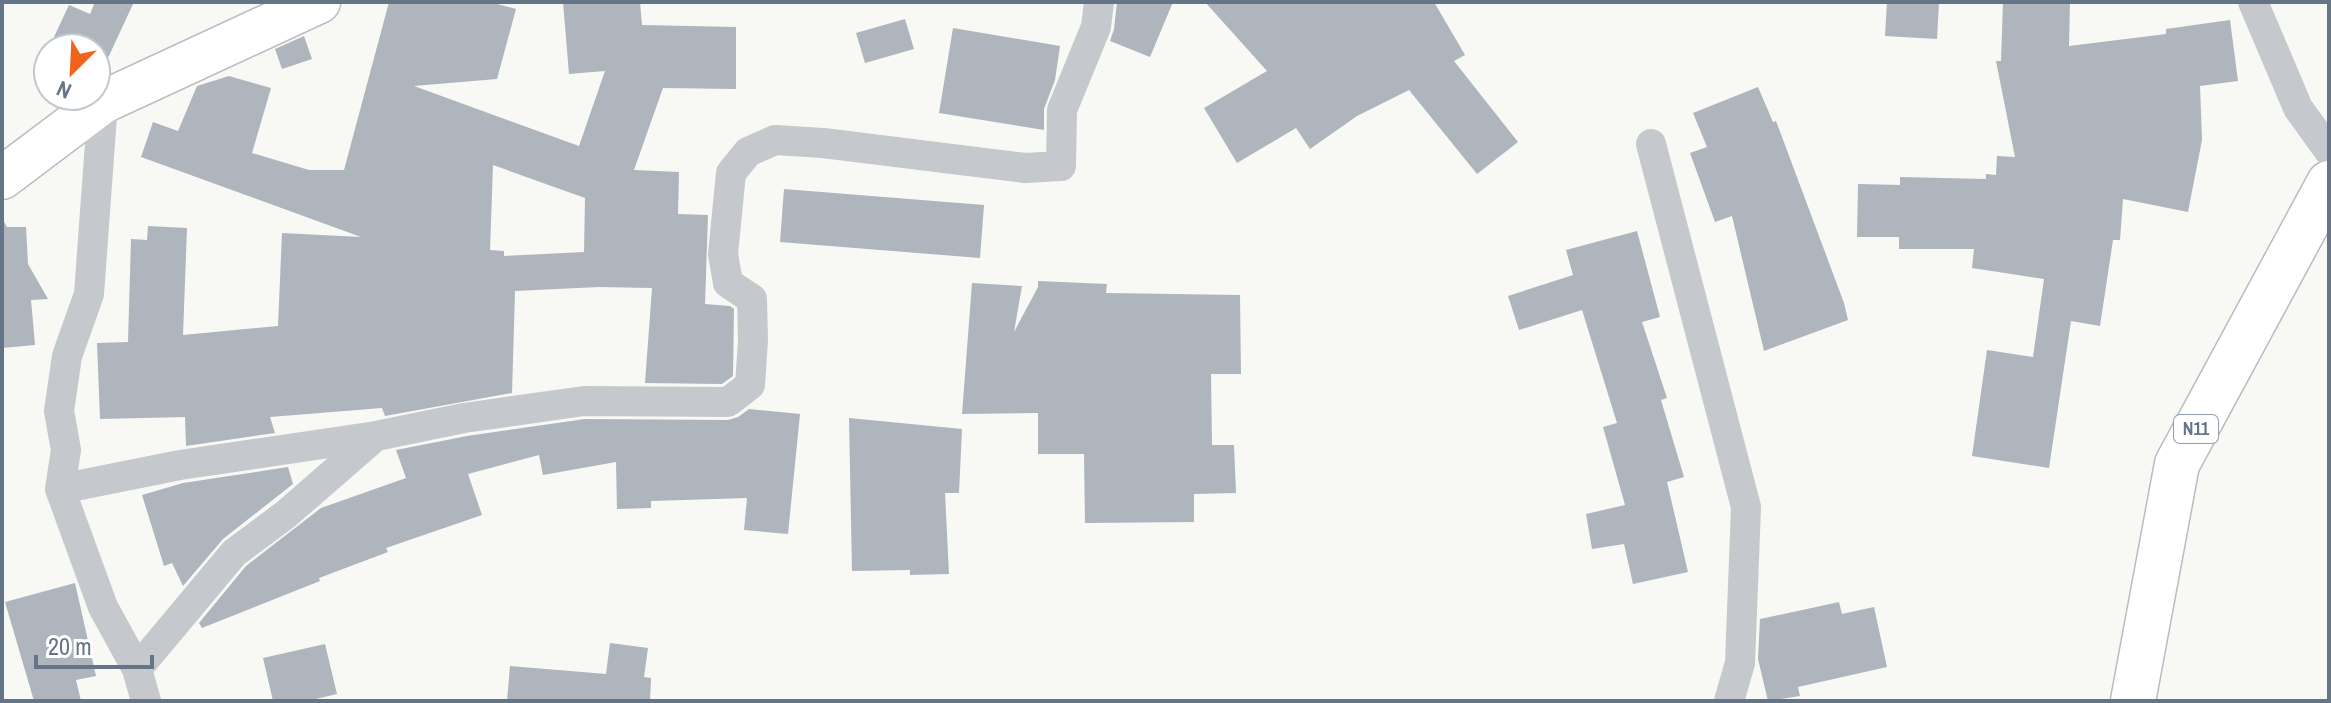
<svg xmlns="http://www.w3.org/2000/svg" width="2331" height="703" font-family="'Archivo Narrow',sans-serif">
	<rect width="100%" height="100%" fill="#f8f8f5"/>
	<path fill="#aeb5bc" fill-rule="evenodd" d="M 95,2 L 134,2 L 107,60 L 96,56 L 96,48 L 79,48 L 54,37 L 69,5 L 90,14 Z
		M 389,2 L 490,2 L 516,9 L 497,79 L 414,86 L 579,146 L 605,71 L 569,74 L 563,2 L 640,2 L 642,25 L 736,27 L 736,89 L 663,88 L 634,170 L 679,172 L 678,214 L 708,215 L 705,304 L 730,306 L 734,309 L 733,376 L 722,384 L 645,383 L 652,288 L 599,287 L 515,291 L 512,393 L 385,416 L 382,408 L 270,417 L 275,433 L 186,446 L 185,417 L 100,419 L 97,343 L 128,342 L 131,239 L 147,240 L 148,226 L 187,228 L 183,335 L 278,326 L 282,233 L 361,237 L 141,157 L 153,122 L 178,131 L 197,86 L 229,76 L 271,88 L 252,153 L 309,170 L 344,170 ZM 493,165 L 585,198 L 584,252 L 504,256 L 504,251 L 490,250 Z
		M 1117,2 L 1173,2 L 1150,57 L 1110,41 L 1114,29 Z
		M 1205,2 L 1434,2 L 1465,55 L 1454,61 L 1518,142 L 1477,174 L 1409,90 L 1357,116 L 1310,149 L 1296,128 L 1237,163 L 1204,108 L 1267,71 Z
		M 1887,2 L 1939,2 L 1937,39 L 1885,36 Z
		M 2003,2 L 2070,2 L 2069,46 L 2166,34 L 2166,29 L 2230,20 L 2238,81 L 2200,86 L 2202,140 L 2188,212 L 2123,199 L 2120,240 L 2113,240 L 2100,326 L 2071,321 L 2049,468 L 1972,456 L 1987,350 L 2033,357 L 2044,279 L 1972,268 L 1974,249 L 1899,249 L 1899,237 L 1857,237 L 1858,184 L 1900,185 L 1900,177 L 1986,179 L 1986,174 L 1996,175 L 1997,156 L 2015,157 L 1996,61 L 2001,61 Z
		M 905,19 L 914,49 L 865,63 L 856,33 Z
		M 953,28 L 1060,46 L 1055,80 L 1044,109 L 1044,130 L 939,113 Z
		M 304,36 L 312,59 L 282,69 L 275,49 Z
		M 1758,87 L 1773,122 L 1776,121 L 1844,303 L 1848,320 L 1764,351 L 1732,216 L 1715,222 L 1690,153 L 1707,147 L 1693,113 Z
		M 784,189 L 984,205 L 980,258 L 780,242 Z
		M 2,218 L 7,227 L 26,227 L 28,264 L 48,299 L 31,300 L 35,345 L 2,348 Z
		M 1637,231 L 1660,317 L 1642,322 L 1667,398 L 1661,400 L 1684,477 L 1667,482 L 1688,572 L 1633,584 L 1624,544 L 1592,549 L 1586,514 L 1625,505 L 1603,427 L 1617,423 L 1582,310 L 1519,330 L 1508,296 L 1573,275 L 1566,250 Z
		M 1038,281 L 1107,284 L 1106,293 L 1240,295 L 1241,374 L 1211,374 L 1212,445 L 1234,445 L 1236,493 L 1194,494 L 1194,522 L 1085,523 L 1084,454 L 1038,454 L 1038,413 L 962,414 L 972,283 L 1022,286 L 1014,332 L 1038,287 Z
		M 749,409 L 800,414 L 788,534 L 744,530 L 747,498 L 651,501 L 651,508 L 617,509 L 616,462 L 543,475 L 539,455 L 468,474 L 482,515 L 386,548 L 388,552 L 319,578 L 320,581 L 202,628 L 199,623 L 246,566 L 321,508 L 406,478 L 396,450 L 467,436 L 585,419 L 728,420 L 738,417 Z
		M 849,418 L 962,429 L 959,493 L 945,493 L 949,574 L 910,575 L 910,570 L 852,571 Z
		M 288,467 L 293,484 L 223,539 L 183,586 L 172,563 L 164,566 L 142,495 L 183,483 Z
		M 75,583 L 96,676 L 76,680 L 81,701 L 34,701 L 5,602 Z
		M 1839,602 L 1842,614 L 1874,607 L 1887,667 L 1798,687 L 1800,696 L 1768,701 L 1758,659 L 1760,619 Z
		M 610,643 L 648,648 L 644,677 L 651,678 L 650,701 L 507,701 L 510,666 L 606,674 Z
		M 325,644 L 337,694 L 307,701 L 273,701 L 263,658 Z"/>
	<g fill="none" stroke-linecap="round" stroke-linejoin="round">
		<defs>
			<path id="secondary" d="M 2,178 L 103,102 L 319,2"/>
			<path id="highway" d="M 2133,701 L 2177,464 L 2329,183"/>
		</defs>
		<use href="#secondary" stroke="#b9bec3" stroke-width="45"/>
		<use href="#highway" stroke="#b9bcc0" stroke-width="47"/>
		<path stroke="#c5c8cd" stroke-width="30" d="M 2253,2 L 2298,108 L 2329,151
			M 103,102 L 89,294 L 67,356 L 59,411 L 66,450 L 60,489 L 103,607 L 137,669 L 146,701
			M 1651,144 L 1746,507 L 1740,663 L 1729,701
			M 60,489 L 180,465 L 376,436 L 464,418 L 584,401 L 728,402 L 750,385 L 753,340 L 752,299 L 728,283 L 723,254 L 731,173 L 748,152 L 775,140 L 823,143 L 1025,168 L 1061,166 L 1062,110 L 1096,27 L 1099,2
			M 137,669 L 234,553 L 285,515 L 376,436"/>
		<use href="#secondary" stroke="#fff" stroke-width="42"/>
		<use href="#highway" stroke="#fff" stroke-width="44"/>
	</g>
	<g text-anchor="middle" stroke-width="8" stroke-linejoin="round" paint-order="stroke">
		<rect fill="#fff" stroke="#939eac" stroke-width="2" x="2174" y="415" width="44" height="28" rx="6"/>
		<g font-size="18" font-weight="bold" fill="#657588">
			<text x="2196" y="435">N11</text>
		</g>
	</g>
	<rect width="2331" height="703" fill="none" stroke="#657588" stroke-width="8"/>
	<g transform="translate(72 72) rotate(204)"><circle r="38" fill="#ffffff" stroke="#c1c8cf" stroke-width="2"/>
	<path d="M0-6L14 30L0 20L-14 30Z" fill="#f0631d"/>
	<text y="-12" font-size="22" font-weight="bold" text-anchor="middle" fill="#657588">N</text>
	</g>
	<path d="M36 655v12h116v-12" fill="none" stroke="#657588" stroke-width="4"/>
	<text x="48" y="655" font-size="24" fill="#657588" stroke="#ffffff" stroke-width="6" paint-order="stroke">20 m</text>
</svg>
